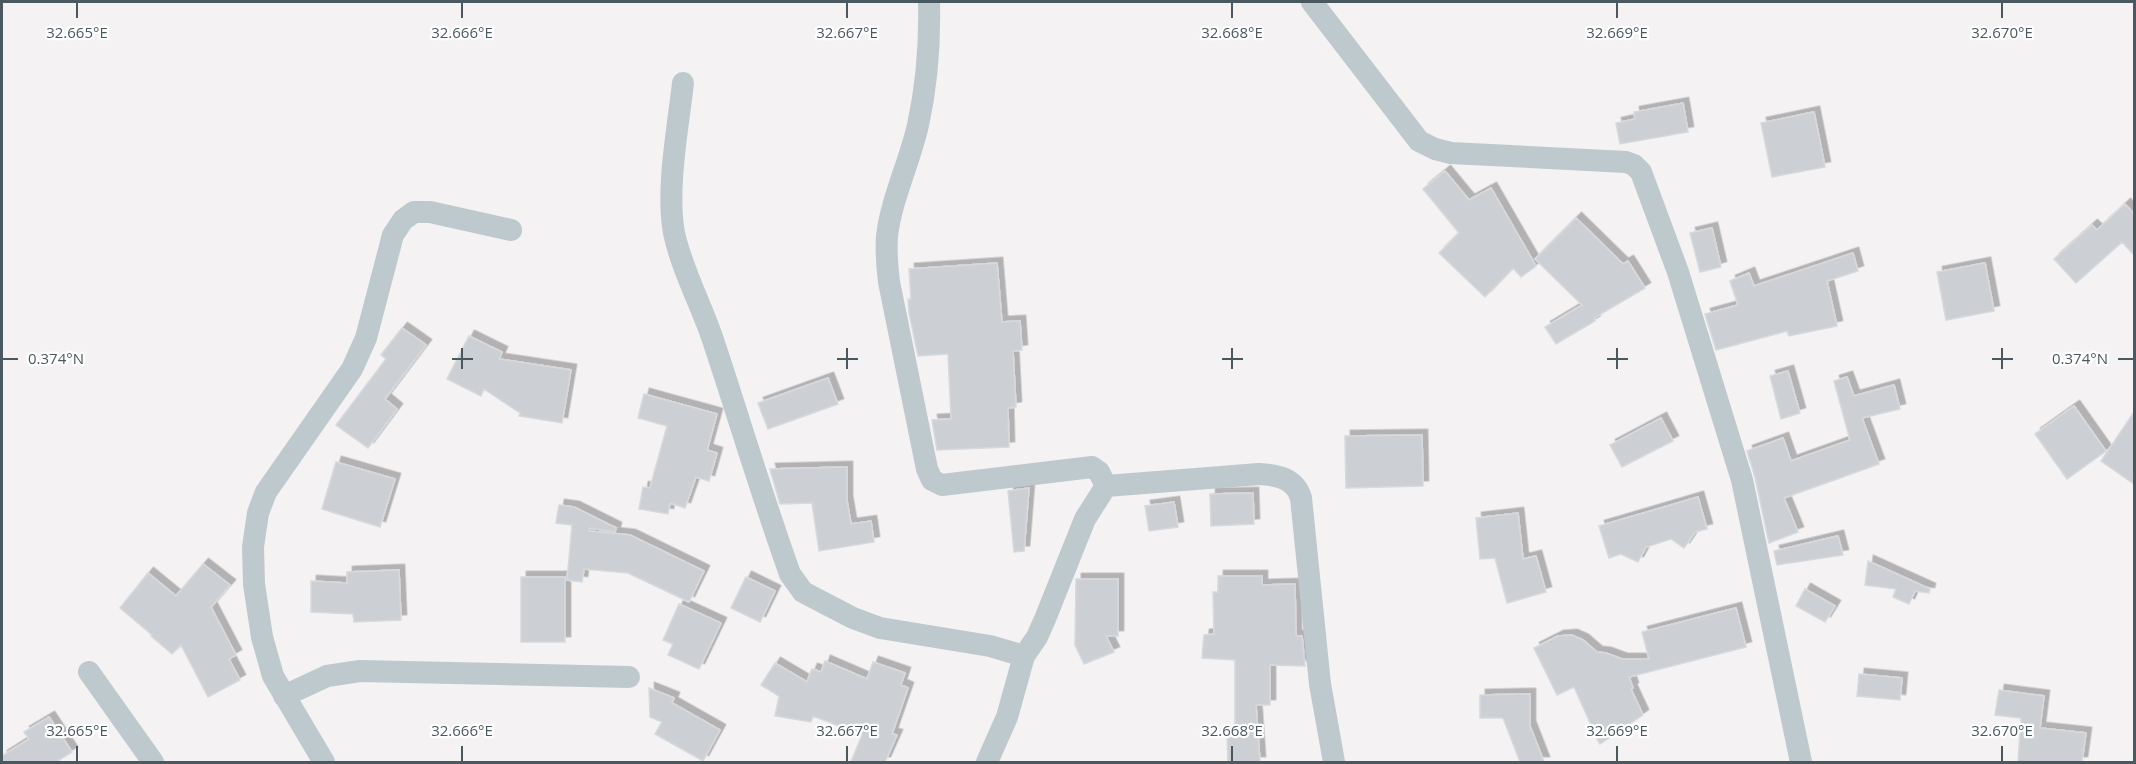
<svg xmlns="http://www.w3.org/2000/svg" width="2136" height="764" font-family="'Open Sans',sans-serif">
	<defs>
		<filter id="shadow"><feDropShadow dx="5.5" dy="-5.5" stdDeviation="0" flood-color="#0004"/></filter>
	</defs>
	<rect width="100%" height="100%" fill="#f4f2f2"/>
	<path fill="#ccd0d4" stroke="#d6d9dd" stroke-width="1.5" filter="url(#shadow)" d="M 1683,103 L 1688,132 L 1620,144 L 1616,123 L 1635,119 L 1634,112 Z
		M 1814,112 L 1825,167 L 1772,177 L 1761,123 Z
		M 1445,171 L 1469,200 L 1491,188 L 1536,266 L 1521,277 L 1513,268 L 1485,297 L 1439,253 L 1459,233 L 1423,189 Z
		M 2125,204 L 2134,214 L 2134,255 L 2122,242 L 2076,283 L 2054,259 L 2092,225 L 2097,230 Z
		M 1576,218 L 1623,264 L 1628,261 L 1645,288 L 1594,318 L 1595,321 L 1556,344 L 1545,327 L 1582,305 L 1535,259 Z
		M 1712,228 L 1721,267 L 1700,272 L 1690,233 Z
		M 1853,253 L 1858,271 L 1827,281 L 1837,326 L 1789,336 L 1787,331 L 1716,350 L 1705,314 L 1738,305 L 1730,281 L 1749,273 L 1754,286 Z
		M 997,263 L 1002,322 L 1020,321 L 1022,350 L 1013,351 L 1016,407 L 1008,408 L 1009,447 L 937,450 L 932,420 L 951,419 L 948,354 L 918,356 L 909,313 L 908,299 L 911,299 L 909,269 Z
		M 1985,263 L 1994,311 L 1946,320 L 1937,272 Z
		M 402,328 L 426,345 L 385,399 L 397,409 L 368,448 L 336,425 L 386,359 L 381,355 Z
		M 469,336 L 502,352 L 499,359 L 571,370 L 562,423 L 519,416 L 520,413 L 484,389 L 481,396 L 447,379 Z
		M 1788,371 L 1800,413 L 1781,419 L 1770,376 Z
		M 1847,377 L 1854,396 L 1894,385 L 1900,409 L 1862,418 L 1879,464 L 1784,498 L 1798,532 L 1769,543 L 1755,477 L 1747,451 L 1783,438 L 1791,461 L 1850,440 L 1834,381 Z
		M 828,378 L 838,404 L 768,429 L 758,403 Z
		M 644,394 L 717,414 L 707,450 L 717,453 L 709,481 L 696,477 L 685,508 L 670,503 L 668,514 L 639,509 L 643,487 L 650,488 L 667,426 L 638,418 Z
		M 2074,406 L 2106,451 L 2067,479 L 2035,434 Z
		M 2134,412 L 2134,484 L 2101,461 Z
		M 1661,418 L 1673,441 L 1622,467 L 1610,445 Z
		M 1422,435 L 1423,486 L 1346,488 L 1345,436 Z
		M 336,462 L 395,479 L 380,527 L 322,509 Z
		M 847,467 L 847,501 L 851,524 L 871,521 L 874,542 L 819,551 L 812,503 L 780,504 L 770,469 Z
		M 1029,488 L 1024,551 L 1014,552 L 1008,491 Z
		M 1253,493 L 1254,524 L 1211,526 L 1210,494 Z
		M 1698,497 L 1707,529 L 1695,532 L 1684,548 L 1671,539 L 1646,547 L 1638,562 L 1621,554 L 1609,558 L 1599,526 Z
		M 1174,502 L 1178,527 L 1149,531 L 1145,506 Z
		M 559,505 L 574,507 L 616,528 L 615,532 L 590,528 L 589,531 L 630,535 L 704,571 L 689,602 L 628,573 L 584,569 L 582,582 L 567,580 L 572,525 L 556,523 Z
		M 1518,513 L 1523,559 L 1536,556 L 1546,592 L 1507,603 L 1495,558 L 1480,559 L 1476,518 Z
		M 1838,536 L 1843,555 L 1777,565 L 1774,551 Z
		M 1868,561 L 1930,589 L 1929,593 L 1915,591 L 1909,604 L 1893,597 L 1896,589 L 1865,585 Z
		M 203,564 L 230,585 L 211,607 L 236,655 L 229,659 L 240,680 L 208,697 L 181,645 L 172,654 L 151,636 L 152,635 L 120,608 L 148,573 L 176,596 Z
		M 399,570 L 401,620 L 354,622 L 353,614 L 311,612 L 311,581 L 347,583 L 347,572 Z
		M 1218,576 L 1262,576 L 1262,585 L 1295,584 L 1296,636 L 1302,636 L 1305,666 L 1270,665 L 1270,705 L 1256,705 L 1260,762 L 1228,762 L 1227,736 L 1235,736 L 1235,660 L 1202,658 L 1204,635 L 1214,634 L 1213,592 L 1218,592 Z
		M 521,577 L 565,577 L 565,642 L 521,642 Z
		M 746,577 L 775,591 L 760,622 L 731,608 Z
		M 1076,579 L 1118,579 L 1118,636 L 1106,636 L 1114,652 L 1084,664 L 1075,645 Z
		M 1805,589 L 1835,606 L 1825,622 L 1796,606 Z
		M 679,604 L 721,623 L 699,669 L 668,655 L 673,644 L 663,640 Z
		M 1736,608 L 1746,647 L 1629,677 L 1633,688 L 1631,689 L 1643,715 L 1600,744 L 1589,726 L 1591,725 L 1574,687 L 1557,695 L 1534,648 L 1558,636 L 1572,635 L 1583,640 L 1597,652 L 1606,653 L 1622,659 L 1649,659 L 1642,632 Z
		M 825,661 L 867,679 L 873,662 L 905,673 L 901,685 L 908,688 L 892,734 L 897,735 L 885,762 L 851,762 L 862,735 L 813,716 L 811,722 L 775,716 L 779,696 L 761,685 L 775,663 L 807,682 L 812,669 L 821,672 Z
		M 1859,674 L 1902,678 L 1900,700 L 1857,696 Z
		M 649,688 L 674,698 L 672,703 L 720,730 L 703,761 L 655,734 L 662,722 L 650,717 Z
		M 1999,690 L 2044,696 L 2040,728 L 2086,733 L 2082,762 L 2018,762 L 2021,718 L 1995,715 Z
		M 1530,694 L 1530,726 L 1544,762 L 1520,762 L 1503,718 L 1480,718 L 1480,695 Z
		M 49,717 L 72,752 L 56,762 L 2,762 L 2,756 L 29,739 L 24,732 Z"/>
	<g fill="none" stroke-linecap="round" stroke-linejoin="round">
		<path stroke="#bec9ce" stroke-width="22" d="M 929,2 C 930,43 927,84 918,125 C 910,161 891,200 887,236 C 886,251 887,266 889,282 L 927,469 L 932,480 L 942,485 L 1092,467 L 1099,472 L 1106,486
			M 1312,2 L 1419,141 L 1435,149 L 1451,153 L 1626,162 L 1634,165 L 1641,172 L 1678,272 L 1742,480 L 1801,762
			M 683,83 C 678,128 666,189 674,233 C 682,270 701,304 713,340 C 739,418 762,496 790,574 L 803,592 L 853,618 L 880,628 L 990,646 L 1024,656
			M 89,672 L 153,762
			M 284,696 L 327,676 L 360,671 L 629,677
			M 324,762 L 273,676 L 262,637 L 254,584 L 253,547 L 258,513 L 266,492 L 352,369 L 366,338 L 393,235 L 403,220 L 414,212 L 430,212 L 511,230
			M 987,762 L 1007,717 L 1024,656 L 1037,637 L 1045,619 L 1085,519 L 1106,486 L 1259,474 C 1277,475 1295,478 1301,498 L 1320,684 L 1334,762"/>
	</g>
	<path fill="none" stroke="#4a595f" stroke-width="2" d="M 77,3 L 77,18M 462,3 L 462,18M 847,3 L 847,18M 1232,3 L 1232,18M 1617,3 L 1617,18M 2002,3 L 2002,18M 462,348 L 462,369M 847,348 L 847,369M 1232,348 L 1232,369M 1617,348 L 1617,369M 2002,348 L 2002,369M 3,359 L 18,359M 452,359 L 473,359M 837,359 L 858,359M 1222,359 L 1243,359M 1607,359 L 1628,359M 1992,359 L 2013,359M 2118,359 L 2133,359M 77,746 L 77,761M 462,746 L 462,761M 847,746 L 847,761M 1232,746 L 1232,761M 1617,746 L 1617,761M 2002,746 L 2002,761"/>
	<g font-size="15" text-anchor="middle" fill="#4a595f" stroke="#fff" stroke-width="4.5" stroke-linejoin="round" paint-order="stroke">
		<text x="77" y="38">32.665°E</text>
		<text x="462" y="38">32.666°E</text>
		<text x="847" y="38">32.667°E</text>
		<text x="1232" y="38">32.668°E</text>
		<text x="1617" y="38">32.669°E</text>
		<text x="2002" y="38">32.670°E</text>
		<text x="56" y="364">0.374°N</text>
		<text x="2080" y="364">0.374°N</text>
		<text x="77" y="736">32.665°E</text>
		<text x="462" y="736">32.666°E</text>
		<text x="847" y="736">32.667°E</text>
		<text x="1232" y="736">32.668°E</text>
		<text x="1617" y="736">32.669°E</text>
		<text x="2002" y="736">32.670°E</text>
	</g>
	<rect width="2136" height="764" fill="none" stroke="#4a595f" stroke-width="6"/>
</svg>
